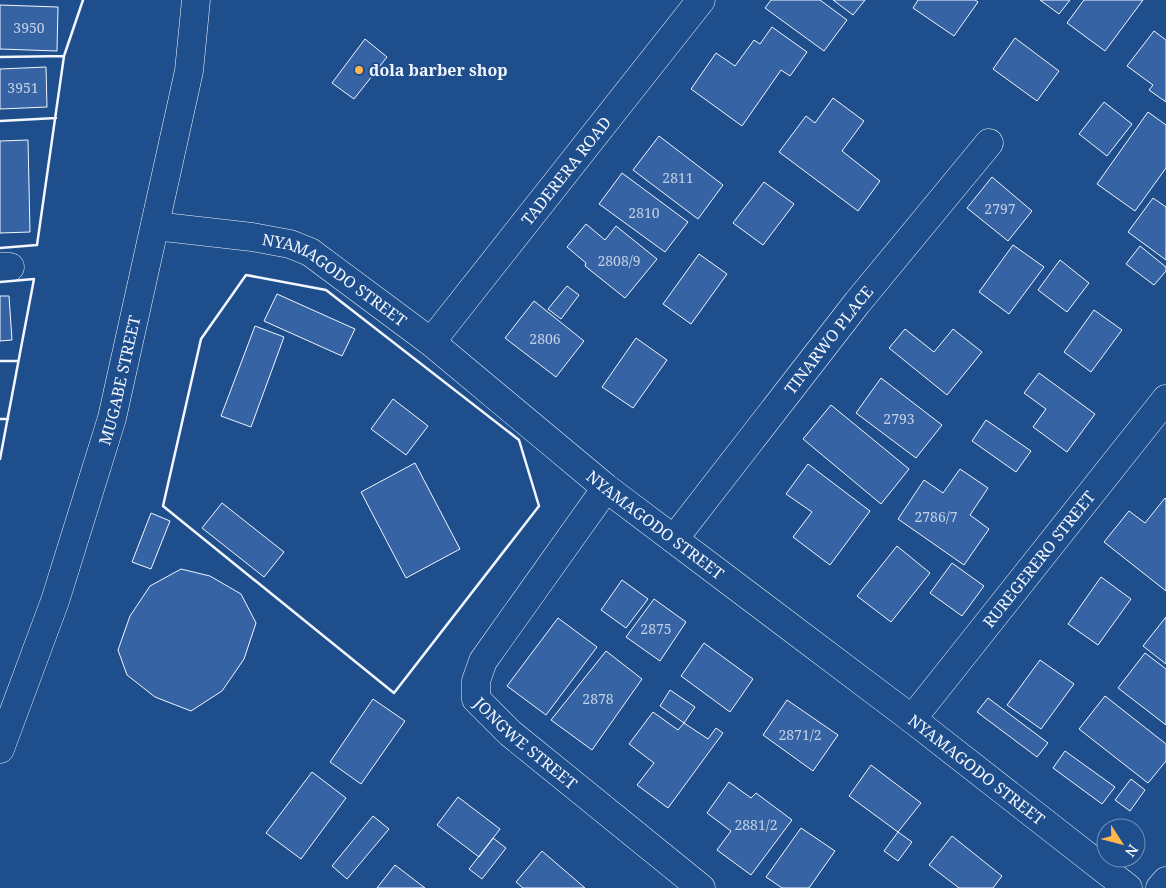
<svg xmlns="http://www.w3.org/2000/svg" width="1166" height="888" font-family="'Noto Serif',serif">
	<rect width="100%" height="100%" fill="#1f4e8c"/>
	<path fill="#3563a3" stroke="#f2f6ff" d="M 771,0 L 820,0 L 847,20 L 824,51 L 765,8 Z
		M 833,0 L 865,0 L 853,15 Z
		M 918,0 L 975,0 L 978,2 L 954,36 L 913,8 Z
		M 1040,0 L 1070,0 L 1059,14 Z
		M 1084,0 L 1143,0 L 1105,51 L 1067,23 Z
		M 0,5 L 58,7 L 57,51 L 0,49 Z
		M 772,27 L 807,52 L 790,76 L 781,70 L 742,126 L 691,89 L 716,53 L 735,66 L 754,40 L 760,44 Z
		M 1154,31 L 1166,40 L 1166,102 L 1149,90 L 1153,85 L 1127,66 Z
		M 1015,38 L 1059,71 L 1037,101 L 993,69 Z
		M 365,39 L 387,57 L 354,99 L 332,83 Z
		M 46,67 L 47,107 L 0,109 L 0,69 Z
		M 833,98 L 864,121 L 842,151 L 880,181 L 858,211 L 779,152 L 806,116 L 815,123 Z
		M 1104,102 L 1132,124 L 1107,156 L 1079,134 Z
		M 1148,112 L 1166,125 L 1166,168 L 1135,211 L 1097,184 Z
		M 659,136 L 723,185 L 698,219 L 633,170 Z
		M 28,140 L 30,232 L 0,233 L 0,141 Z
		M 622,173 L 688,222 L 665,252 L 599,204 Z
		M 992,177 L 1032,211 L 1008,241 L 967,208 Z
		M 764,182 L 794,204 L 763,245 L 733,223 Z
		M 1153,198 L 1166,207 L 1166,260 L 1128,232 Z
		M 586,224 L 605,240 L 616,226 L 657,259 L 625,298 L 585,266 L 586,263 L 567,247 Z
		M 1013,245 L 1044,267 L 1009,314 L 979,292 Z
		M 1140,246 L 1166,267 L 1166,271 L 1154,285 L 1126,264 Z
		M 699,254 L 727,274 L 691,324 L 663,304 Z
		M 1060,260 L 1089,283 L 1067,312 L 1038,290 Z
		M 567,286 L 579,295 L 561,319 L 548,309 Z
		M 277,294 L 355,329 L 342,356 L 264,321 Z
		M 0,296 L 9,296 L 12,340 L 0,341 Z
		M 534,301 L 584,341 L 556,377 L 505,338 Z
		M 1094,310 L 1122,330 L 1091,372 L 1064,352 Z
		M 255,326 L 284,337 L 251,427 L 221,416 Z
		M 905,329 L 934,352 L 953,329 L 982,352 L 947,395 L 889,348 Z
		M 636,338 L 667,360 L 633,408 L 602,387 Z
		M 1039,373 L 1095,414 L 1067,452 L 1033,427 L 1046,409 L 1024,393 Z
		M 881,378 L 942,425 L 916,458 L 856,413 Z
		M 393,399 L 428,426 L 406,455 L 371,429 Z
		M 831,405 L 909,469 L 881,504 L 803,439 Z
		M 986,420 L 1031,451 L 1016,472 L 972,441 Z
		M 415,463 L 460,549 L 406,578 L 361,492 Z
		M 808,464 L 870,511 L 830,565 L 793,537 L 812,512 L 786,494 Z
		M 960,469 L 988,488 L 970,515 L 989,529 L 964,565 L 898,519 L 924,480 L 943,493 Z
		M 1165,498 L 1166,499 L 1166,591 L 1104,542 L 1129,511 L 1145,523 Z
		M 222,503 L 284,552 L 264,577 L 202,528 Z
		M 151,513 L 170,521 L 151,569 L 132,562 Z
		M 897,546 L 930,573 L 891,622 L 857,596 Z
		M 952,563 L 984,586 L 962,616 L 930,593 Z
		M 181,569 L 210,576 L 241,594 L 256,623 L 244,659 L 222,691 L 191,711 L 155,697 L 127,675 L 118,650 L 130,616 L 150,586 Z
		M 1101,577 L 1131,599 L 1098,645 L 1068,624 Z
		M 622,580 L 648,599 L 626,628 L 601,610 Z
		M 654,599 L 686,622 L 660,661 L 626,637 Z
		M 1166,617 L 1166,664 L 1143,646 Z
		M 558,618 L 597,647 L 546,715 L 507,686 Z
		M 704,643 L 753,679 L 730,712 L 681,676 Z
		M 606,651 L 642,679 L 592,750 L 551,720 Z
		M 1145,653 L 1166,669 L 1166,725 L 1118,688 Z
		M 1040,660 L 1074,684 L 1041,729 L 1007,705 Z
		M 670,690 L 695,707 L 684,723 L 660,706 Z
		M 1105,696 L 1166,744 L 1166,761 L 1148,783 L 1079,729 Z
		M 988,698 L 1048,743 L 1037,757 L 977,712 Z
		M 373,699 L 405,721 L 361,784 L 330,762 Z
		M 787,700 L 838,735 L 813,771 L 763,735 Z
		M 653,712 L 678,730 L 684,723 L 708,739 L 716,728 L 723,733 L 668,808 L 637,785 L 654,763 L 629,744 Z
		M 1065,751 L 1115,787 L 1102,804 L 1053,768 Z
		M 871,765 L 921,803 L 898,832 L 849,796 Z
		M 312,772 L 346,798 L 301,859 L 266,833 Z
		M 1131,779 L 1145,790 L 1130,811 L 1115,800 Z
		M 729,782 L 751,798 L 756,793 L 792,820 L 751,875 L 717,850 L 731,831 L 707,813 Z
		M 458,797 L 500,829 L 479,857 L 437,825 Z
		M 373,816 L 389,829 L 347,879 L 332,866 Z
		M 801,828 L 835,851 L 809,888 L 782,888 L 766,877 Z
		M 898,832 L 912,842 L 898,861 L 884,851 Z
		M 952,836 L 1002,876 L 993,888 L 959,888 L 929,865 Z
		M 493,838 L 506,848 L 482,879 L 469,869 Z
		M 542,851 L 585,888 L 523,888 L 516,882 Z
		M 395,865 L 425,888 L 377,888 Z"/>
	<g fill="none" stroke-linecap="round" stroke-linejoin="round">
		<defs>
			<g id="street">
				<path id="s1" d="M 155,226 L 252,237 L 290,244 L 310,252 L 431,342 L 606,488 L 912,719 L 1128,888"/>
				<path d="M 0,267 L 10,267"/>
				<path id="s2" d="M 431,342 L 701,0"/>
				<path id="s3" d="M 606,488 L 483,661 L 476,681 L 476,699 L 510,733 L 701,888"/>
				<path id="s4" d="M 674,539 L 857,303 L 989,143"/>
				<path id="s5" d="M 912,719 L 1166,399"/>
				<path d="M 1160,888 L 1166,881"/>
			</g>
			<g id="secondary">
				<path id="s6" d="M 0,749 L 55,601 L 112,418 L 189,71 L 196,0"/>
			</g>
		</defs>
		<use href="#street" stroke="#f2f6ff" stroke-width="29"/>
		<use href="#secondary" stroke="#f2f6ff" stroke-width="29"/>
		<use href="#street" stroke="#1f4e8c" stroke-width="28"/>
		<use href="#secondary" stroke="#1f4e8c" stroke-width="28"/>
		<path stroke="#f2f6ff" stroke-width="2.5" d="M 0,57 L 64,56
			M 0,121 L 56,118
			M 0,248 L 37,245 L 64,56 L 83,0
			M 246,275 L 326,290 L 519,440 L 539,506 L 394,693 L 163,506 L 201,339 Z
			M 0,282 L 34,279 L 0,459
			M 0,361 L 18,361
			M 0,419 L 8,419"/>
	</g>
	<circle fill="#ffb74d" stroke="#1f4e8c" stroke-width="2" cx="359" cy="70" r="5"/>
	<g text-anchor="middle" stroke-width="4" stroke-linejoin="round" paint-order="stroke">
		<g font-size="14" fill="#c3d1e8">
			<text x="29" y="33">3950</text>
			<text x="23" y="93">3951</text>
			<text x="678" y="183">2811</text>
			<text x="1000" y="214">2797</text>
			<text x="644" y="218">2810</text>
			<text x="619" y="266">2808/9</text>
			<text x="545" y="344">2806</text>
			<text x="899" y="424">2793</text>
			<text x="936" y="522">2786/7</text>
			<text x="656" y="634">2875</text>
			<text x="598" y="704">2878</text>
			<text x="800" y="740">2871/2</text>
			<text x="756" y="830">2881/2</text>
		</g>
		<g font-size="16" font-weight="bold" fill="#f2f6ff" stroke="#1f4e8c" text-anchor="start">
			<text x="369" y="76">dola barber shop</text>
		</g>
		<g font-size="16" fill="#f2f6ff" stroke="#1f4e8c">
			<text dy="6" stroke="none"><textPath href="#s2" startOffset="218">TADERERA ROAD</textPath></text>
			<text dy="6" stroke="none"><textPath href="#s1" startOffset="192">NYAMAGODO STREET</textPath></text>
			<text dy="6" stroke="none"><textPath href="#s4" startOffset="252">TINARWO PLACE</textPath></text>
			<text dy="6" stroke="none"><textPath href="#s6" startOffset="388">MUGABE STREET</textPath></text>
			<text dy="6" stroke="none"><textPath href="#s1" startOffset="598">NYAMAGODO STREET</textPath></text>
			<text dy="6" stroke="none"><textPath href="#s5" startOffset="204">RUREGERERO STREET</textPath></text>
			<text dy="6" stroke="none"><textPath href="#s3" startOffset="318">JONGWE STREET</textPath></text>
			<text dy="6" stroke="none"><textPath href="#s1" startOffset="1002">NYAMAGODO STREET</textPath></text>
		</g>
	</g>
	<g transform="translate(1121 843) rotate(126)"><circle r="24" fill="#1f4e8c" stroke="#7391ba"/>
	<path d="M0-4L9 19L0 12L-9 19Z" fill="#ffb74d"/>
	<text y="-8" font-size="14" font-weight="bold" text-anchor="middle" fill="#f2f6ff">N</text>
	</g>
</svg>
